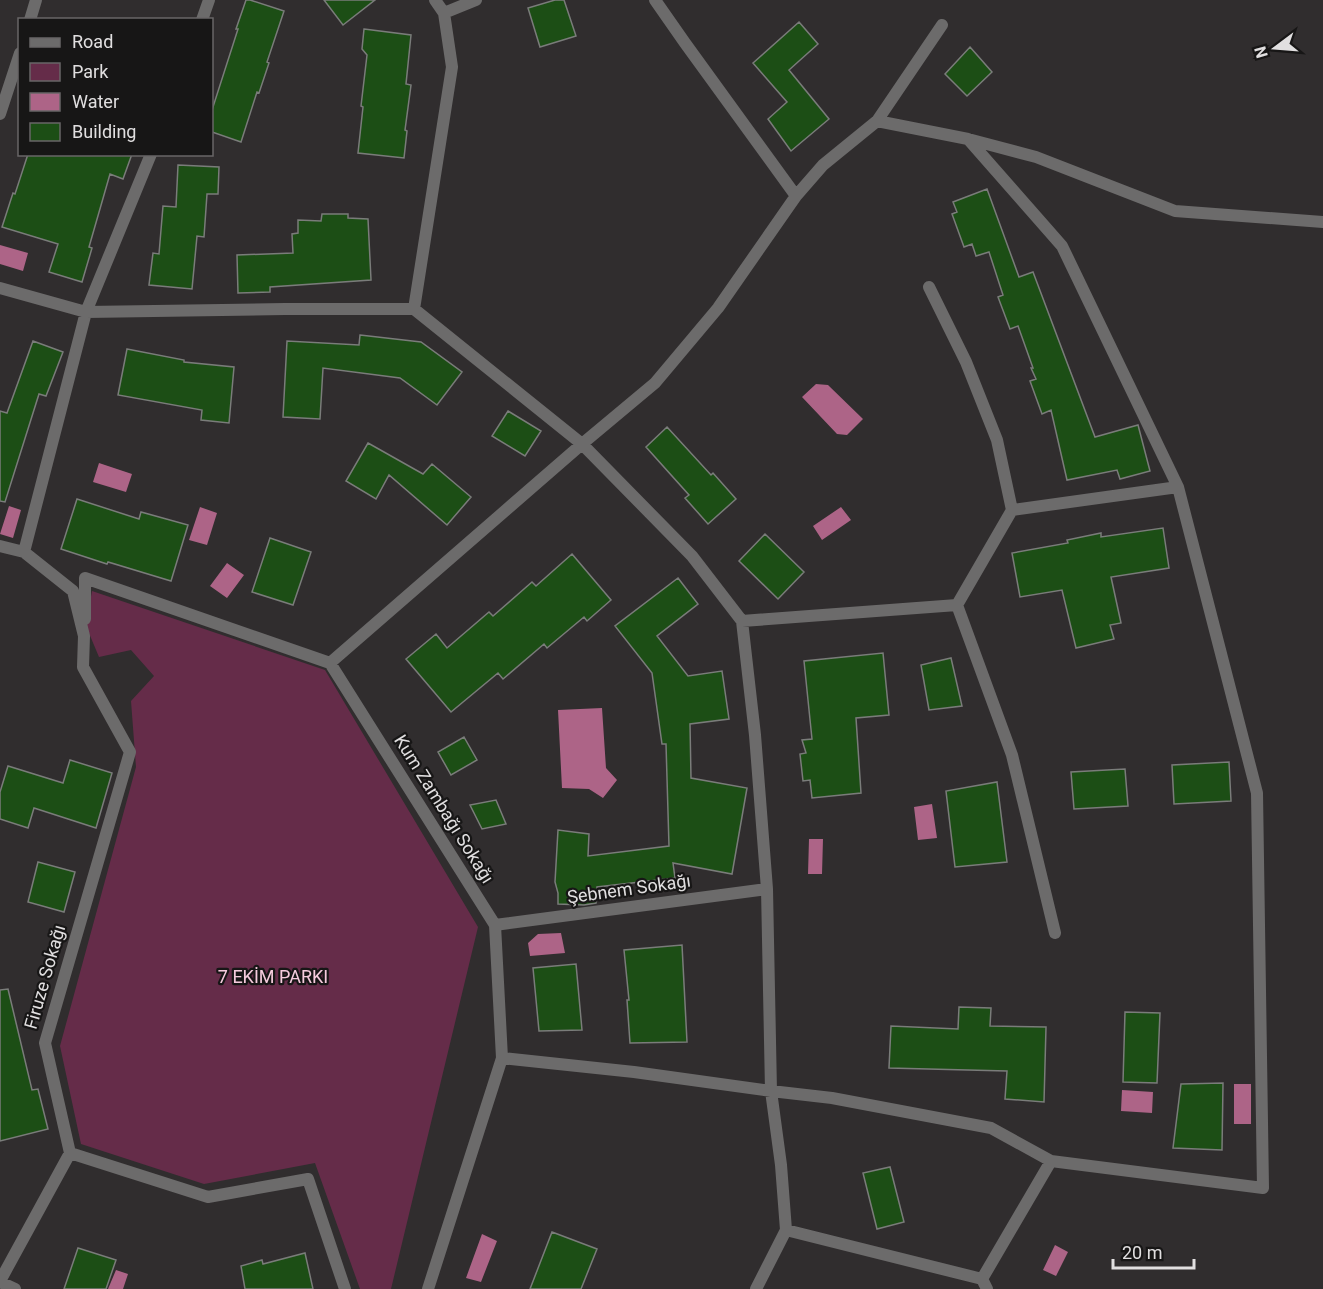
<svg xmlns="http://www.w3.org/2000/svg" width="1323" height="1289" font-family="Roboto,sans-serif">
	<rect width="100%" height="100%" fill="#302d2e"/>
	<path fill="#652c49" d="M 92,591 L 325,670 L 478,927 L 391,1289 L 360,1289 L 315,1163 L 204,1184 L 81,1144 L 60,1046 L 136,767 L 131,701 L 154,676 L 131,650 L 99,657 L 86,626 Z"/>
	<path fill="#ad6487" d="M 0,245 L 28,253 L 23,271 L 0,264 Z
		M 816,384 L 828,385 L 863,419 L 847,435 L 837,434 L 802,397 Z
		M 99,463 L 132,474 L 126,492 L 93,482 Z
		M 9,506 L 21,510 L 13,538 L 0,534 Z
		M 200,507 L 217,513 L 207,545 L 189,540 Z
		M 841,507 L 851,520 L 822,540 L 813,526 Z
		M 227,563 L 244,575 L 227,598 L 210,586 Z
		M 602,708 L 606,768 L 617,780 L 603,798 L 589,789 L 562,788 L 558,710 Z
		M 932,804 L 937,838 L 918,840 L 914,807 Z
		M 809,839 L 823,839 L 822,874 L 808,874 Z
		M 561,933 L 565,953 L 530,956 L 528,943 L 538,934 Z
		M 1234,1084 L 1251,1084 L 1251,1124 L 1234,1124 Z
		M 1122,1090 L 1153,1092 L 1152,1113 L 1121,1111 Z
		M 482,1234 L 497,1241 L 481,1282 L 466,1278 Z
		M 1055,1245 L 1068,1252 L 1056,1276 L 1043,1270 Z
		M 116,1270 L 128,1274 L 123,1289 L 108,1289 Z"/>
	<path fill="#1c4e15" stroke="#7a7c7a" stroke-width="1.5" d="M 246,0 L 250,0 L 284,11 L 267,62 L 269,63 L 259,93 L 257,92 L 241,142 L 212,132 L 212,110 L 238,29 L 236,29 Z
		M 324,0 L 375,0 L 343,25 Z
		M 555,0 L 564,0 L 576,36 L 540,47 L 528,8 Z
		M 799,22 L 818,44 L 789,70 L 829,119 L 791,151 L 768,119 L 787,102 L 753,63 Z
		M 364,29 L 411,35 L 406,84 L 411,85 L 405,130 L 407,131 L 404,158 L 358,153 L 363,107 L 361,106 L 367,55 L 362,49 Z
		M 970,47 L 992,72 L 967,96 L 945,74 Z
		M 28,154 L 132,154 L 123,179 L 110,174 L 89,247 L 92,248 L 82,282 L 49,272 L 58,244 L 2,227 L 13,193 L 15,194 Z
		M 178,165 L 219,167 L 218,194 L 207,194 L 204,237 L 197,236 L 192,289 L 149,285 L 153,253 L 159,254 L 163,206 L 176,207 Z
		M 987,189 L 1019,277 L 1033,272 L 1095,437 L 1138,425 L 1150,471 L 1120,479 L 1117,470 L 1067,480 L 1051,410 L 1042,414 L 1030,381 L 1036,379 L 1031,368 L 1033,368 L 1018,326 L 1010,329 L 998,297 L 1003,295 L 989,252 L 976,256 L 972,244 L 964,247 L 952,214 L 957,212 L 953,202 Z
		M 322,214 L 348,214 L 348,218 L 368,219 L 371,280 L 270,287 L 270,292 L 238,293 L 237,255 L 293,253 L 292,234 L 298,233 L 298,220 L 321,221 Z
		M 360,335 L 421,342 L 462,372 L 437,405 L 400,378 L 323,368 L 320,419 L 283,417 L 287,341 L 359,345 Z
		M 33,341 L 63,352 L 46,396 L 39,394 L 5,502 L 0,501 L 0,411 L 7,413 Z
		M 127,349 L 184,360 L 184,362 L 234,367 L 229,423 L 201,420 L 202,410 L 118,395 Z
		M 508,411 L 541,431 L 525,456 L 492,436 Z
		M 667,427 L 711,475 L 713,473 L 736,499 L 708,524 L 685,498 L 689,495 L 646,447 Z
		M 368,443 L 423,474 L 432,464 L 471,497 L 447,525 L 389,475 L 376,499 L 346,481 Z
		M 77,499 L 139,519 L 141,512 L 188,525 L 171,581 L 108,562 L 107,564 L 61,549 Z
		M 1163,528 L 1169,568 L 1111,577 L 1121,623 L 1110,625 L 1114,639 L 1076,648 L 1062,590 L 1020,597 L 1012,553 L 1068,543 L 1067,540 L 1101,533 L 1101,537 Z
		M 765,534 L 804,572 L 778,599 L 739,561 Z
		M 270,538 L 311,552 L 293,605 L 252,592 Z
		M 572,554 L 611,600 L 587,621 L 584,617 L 547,648 L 544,644 L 503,679 L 498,673 L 451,712 L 406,659 L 436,634 L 447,648 L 489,612 L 493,616 L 532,582 L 536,586 Z
		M 678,578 L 698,604 L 657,636 L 688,676 L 722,671 L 729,719 L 690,724 L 691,778 L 747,788 L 732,874 L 673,863 L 675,878 L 597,887 L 596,903 L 584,905 L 558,904 L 558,893 L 555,882 L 558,830 L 589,834 L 588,856 L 669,846 L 666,744 L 662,744 L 652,673 L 615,626 Z
		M 883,653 L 889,715 L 856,718 L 861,793 L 812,798 L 810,780 L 803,781 L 800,754 L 806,753 L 802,740 L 812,739 L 804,661 Z
		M 951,658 L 962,706 L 929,710 L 921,665 Z
		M 464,737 L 477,760 L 451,775 L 438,752 Z
		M 70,760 L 112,773 L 96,828 L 34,808 L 28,828 L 0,819 L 0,792 L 8,766 L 63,783 Z
		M 1229,762 L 1231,801 L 1174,804 L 1172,765 Z
		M 1125,769 L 1128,806 L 1074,809 L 1071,772 Z
		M 997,782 L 1007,862 L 955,867 L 946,791 Z
		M 496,800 L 506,824 L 482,829 L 470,805 Z
		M 38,862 L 75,872 L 64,912 L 28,902 Z
		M 682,945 L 687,1042 L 630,1043 L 627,1000 L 629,1000 L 624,950 Z
		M 576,964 L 582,1030 L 539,1031 L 533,968 Z
		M 8,989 L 32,1090 L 38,1089 L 48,1129 L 0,1141 L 0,990 Z
		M 959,1007 L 991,1008 L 990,1026 L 1046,1027 L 1044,1102 L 1005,1099 L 1007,1071 L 889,1068 L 891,1026 L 958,1029 Z
		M 1125,1012 L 1160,1013 L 1157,1083 L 1123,1082 Z
		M 1223,1083 L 1222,1150 L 1173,1148 L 1181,1084 Z
		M 890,1167 L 904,1222 L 877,1229 L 863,1173 Z
		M 552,1232 L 597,1249 L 581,1289 L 530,1289 Z
		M 78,1248 L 116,1260 L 106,1289 L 64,1289 Z
		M 305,1253 L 313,1289 L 245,1289 L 241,1266 L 262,1260 L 263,1264 Z"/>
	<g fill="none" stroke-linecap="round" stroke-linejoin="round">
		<path stroke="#6c6b6b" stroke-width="12" d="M 655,0 L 685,43 L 796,196
			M 444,13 L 476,0
			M 30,20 L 36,0
			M 202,20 L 209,0
			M 942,25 L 877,121 L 968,139 L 1036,157 L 1175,211 L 1323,222
			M 0,114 L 20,53
			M 929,287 L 966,362 L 997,440 L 1012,510
			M 0,288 L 86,312 L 285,309 L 414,309 L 582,444 L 692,556 L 742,621 L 755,735 L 767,889 L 771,1091 L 781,1165 L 786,1230 L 756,1289
			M 414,309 L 452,67 L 444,13 L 435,0
			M 0,546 L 24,552 L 73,591 L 84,636 L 83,667 L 130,752 L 45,1043 L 70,1153 L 208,1197 L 308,1179 L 345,1289
			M 24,552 L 86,312 L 151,154
			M 957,605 L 1012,755 L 1055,933
			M 85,619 L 85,578 L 330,663 L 495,925 L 502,1058 L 428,1289
			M 742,621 L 957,605 L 1012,510 L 1178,487 L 1062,246 L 968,139
			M 330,663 L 582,444 L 655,383 L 718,308 L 796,196 L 823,165 L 877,121
			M 495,925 L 767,889
			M 502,1058 L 634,1072 L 771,1091 L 832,1098 L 991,1128 L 1051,1161 L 1263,1188 L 1257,793 L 1178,487
			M 786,1230 L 982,1279 L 987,1289
			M 982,1279 L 1051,1161
			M 0,1281 L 70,1153
			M 0,1282 L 15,1289"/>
	</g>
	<g text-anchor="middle" stroke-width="4.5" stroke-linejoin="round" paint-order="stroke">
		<g font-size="18" fill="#e1dfe0" stroke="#171616">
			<text transform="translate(444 809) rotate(58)" y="6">Kum Zambağı Sokağı</text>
			<text transform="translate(629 889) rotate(-8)" y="6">Şebnem Sokağı</text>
			<text transform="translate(45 977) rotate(-74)" y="6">Firuze Sokağı</text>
		</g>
		<g font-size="18" fill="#f5cbdd" stroke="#171616">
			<text x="273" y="983">7 EKİM PARKI</text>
		</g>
	</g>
	<rect x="18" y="18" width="195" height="138" fill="#171616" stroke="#686667" stroke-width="1.5"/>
	<rect x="30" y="38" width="30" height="9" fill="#6c6b6b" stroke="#686667" stroke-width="1.5"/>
	<text x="72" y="48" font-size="18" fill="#e1dfe0">Road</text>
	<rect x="30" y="63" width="30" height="18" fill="#652c49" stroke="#686667" stroke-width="1.5"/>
	<text x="72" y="78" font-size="18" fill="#e1dfe0">Park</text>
	<rect x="30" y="93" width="30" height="18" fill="#ad6487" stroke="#686667" stroke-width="1.5"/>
	<text x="72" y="108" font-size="18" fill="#e1dfe0">Water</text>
	<rect x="30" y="123" width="30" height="18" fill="#1c4e15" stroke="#686667" stroke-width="1.5"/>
	<text x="72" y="138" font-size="18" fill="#e1dfe0">Building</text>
	<g transform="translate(1275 48) rotate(254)" stroke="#171616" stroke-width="4.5" paint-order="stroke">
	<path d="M0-4.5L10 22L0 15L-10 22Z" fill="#e1dfe0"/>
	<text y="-9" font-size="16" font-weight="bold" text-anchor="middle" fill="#e1dfe0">N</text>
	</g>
	<path d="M1113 1259v9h81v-9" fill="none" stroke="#e1dfe0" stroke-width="3"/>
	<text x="1122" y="1259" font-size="18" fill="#e1dfe0" stroke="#171616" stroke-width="4.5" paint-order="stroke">20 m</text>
</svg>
